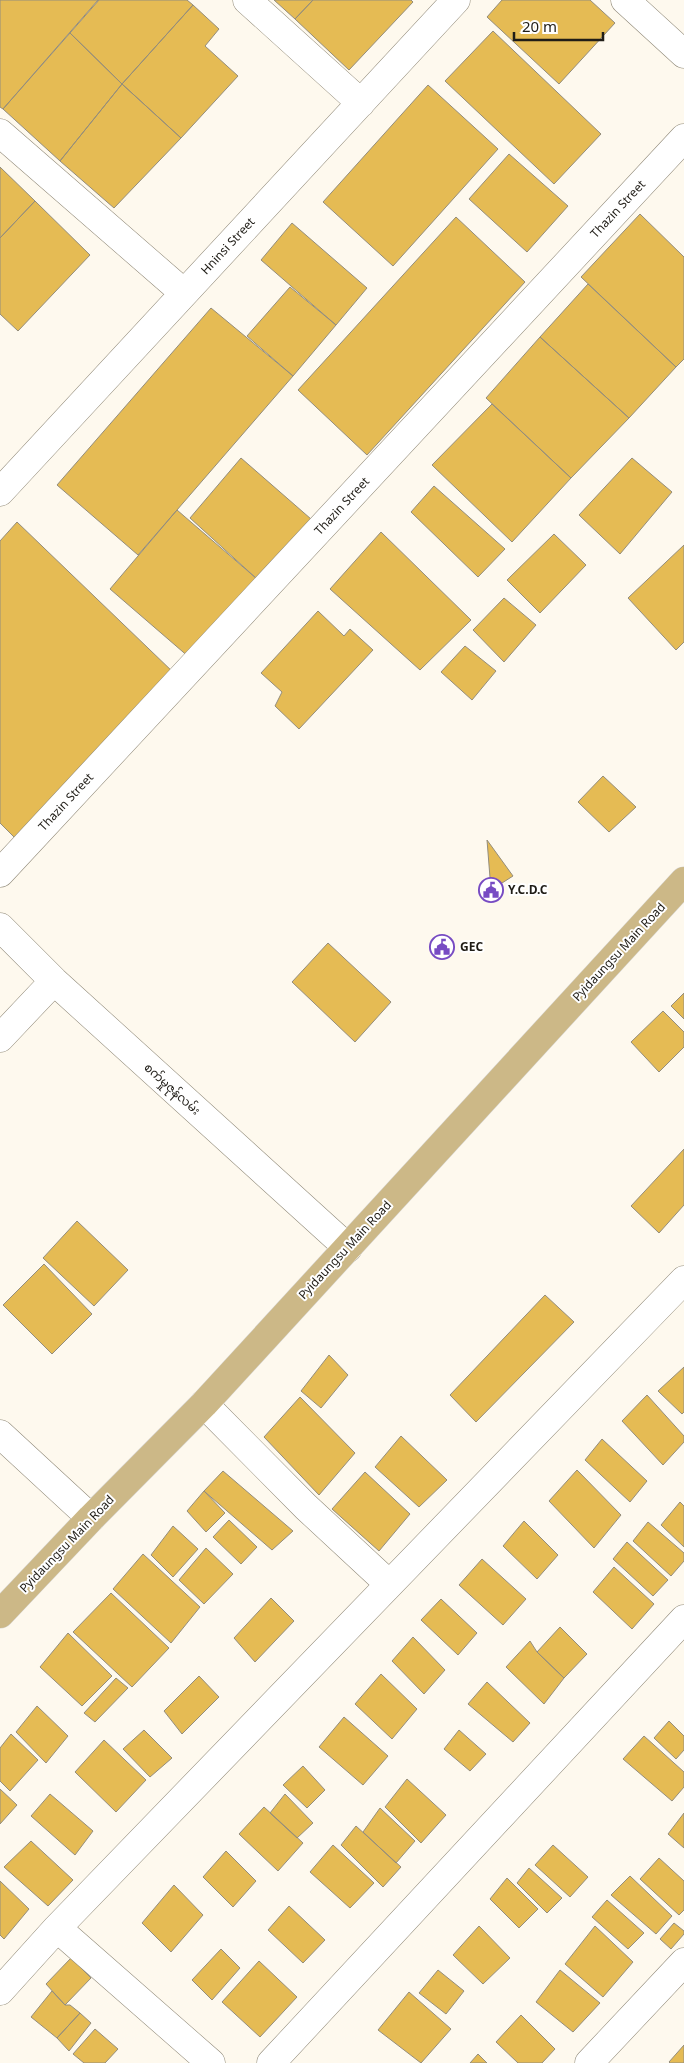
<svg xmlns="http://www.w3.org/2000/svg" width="684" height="2063" font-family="Georgia,'Noto Sans Myanmar',serif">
	<rect width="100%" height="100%" fill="#fef9ee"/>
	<path fill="#e5bb54" stroke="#948d7c" d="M 0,0 L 98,0 L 3,109 L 0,107 Z
		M 99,0 L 187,0 L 193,5 L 122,84 L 70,33 Z
		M 274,0 L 313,0 L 295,19 Z
		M 313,0 L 411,0 L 413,2 L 349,70 L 295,19 Z
		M 502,0 L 590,0 L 615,23 L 559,84 L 487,17 Z
		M 193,5 L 219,29 L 205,46 L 238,76 L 181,138 L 122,84 Z
		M 493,31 L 601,134 L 554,184 L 445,81 Z
		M 70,33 L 122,84 L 60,161 L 3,109 Z
		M 122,84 L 181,138 L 114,208 L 60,161 Z
		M 428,85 L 498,149 L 393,266 L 323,202 Z
		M 509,154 L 568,206 L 527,252 L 469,199 Z
		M 0,167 L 35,201 L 0,238 Z
		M 35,201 L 90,255 L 18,331 L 0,314 L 0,238 Z
		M 640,214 L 684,257 L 684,359 L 676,367 L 581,277 Z
		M 456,217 L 525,282 L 367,455 L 298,390 Z
		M 292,223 L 367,288 L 336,325 L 261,260 Z
		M 588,284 L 676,367 L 629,418 L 540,337 Z
		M 290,287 L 336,325 L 293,376 L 247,336 Z
		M 211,308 L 293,376 L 138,555 L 57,485 Z
		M 540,337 L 629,418 L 571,478 L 486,398 Z
		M 492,404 L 571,478 L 512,542 L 432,465 Z
		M 241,458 L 311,519 L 257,579 L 190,518 Z
		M 632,458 L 672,492 L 620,554 L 579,515 Z
		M 434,486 L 505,549 L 478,577 L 411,512 Z
		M 177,510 L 257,579 L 190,658 L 110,589 Z
		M 17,522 L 175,674 L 17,840 L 0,823 L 0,541 Z
		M 381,532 L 471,620 L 420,670 L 330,589 Z
		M 554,534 L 586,565 L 540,613 L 507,580 Z
		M 684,545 L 684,642 L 676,650 L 628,598 Z
		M 504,598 L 536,625 L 504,662 L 473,630 Z
		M 318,611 L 344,636 L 350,629 L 373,650 L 299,729 L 275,706 L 282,692 L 261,673 Z
		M 465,646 L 496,671 L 472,700 L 441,672 Z
		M 603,776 L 636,807 L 609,832 L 578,802 Z
		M 487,840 L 513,876 L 491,890 Z
		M 328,943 L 391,1002 L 355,1042 L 292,982 Z
		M 684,993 L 684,1019 L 671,1006 Z
		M 663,1011 L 684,1032 L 684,1047 L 659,1072 L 631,1042 Z
		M 684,1149 L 684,1205 L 659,1233 L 631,1206 Z
		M 77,1221 L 128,1270 L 94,1306 L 43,1258 Z
		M 44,1264 L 92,1314 L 52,1354 L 3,1305 Z
		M 545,1295 L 574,1322 L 476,1422 L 450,1395 Z
		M 329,1355 L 348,1375 L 321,1408 L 301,1391 Z
		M 684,1367 L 684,1412 L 682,1414 L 658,1391 Z
		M 647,1395 L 684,1436 L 684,1442 L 663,1465 L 622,1421 Z
		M 300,1397 L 355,1453 L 319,1495 L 264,1437 Z
		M 401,1436 L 447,1480 L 419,1507 L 375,1467 Z
		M 602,1439 L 647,1481 L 630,1502 L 585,1460 Z
		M 577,1470 L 621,1515 L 594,1548 L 549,1501 Z
		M 223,1471 L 293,1531 L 272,1550 L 204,1491 Z
		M 365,1472 L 410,1514 L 379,1551 L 332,1509 Z
		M 204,1491 L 225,1513 L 206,1532 L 187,1511 Z
		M 680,1502 L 684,1506 L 684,1547 L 661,1525 Z
		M 229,1520 L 257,1547 L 241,1564 L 213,1537 Z
		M 524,1521 L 558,1555 L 537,1579 L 503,1546 Z
		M 648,1522 L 684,1553 L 684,1561 L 671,1576 L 633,1541 Z
		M 173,1526 L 198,1549 L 173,1577 L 151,1555 Z
		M 627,1542 L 668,1580 L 653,1596 L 613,1559 Z
		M 206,1548 L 233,1574 L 204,1604 L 179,1580 Z
		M 143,1554 L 200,1607 L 171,1643 L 113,1589 Z
		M 482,1559 L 526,1599 L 503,1625 L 459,1585 Z
		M 614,1567 L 654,1604 L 632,1629 L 593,1592 Z
		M 111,1593 L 169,1648 L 132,1687 L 73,1632 Z
		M 271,1598 L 294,1621 L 255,1662 L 234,1638 Z
		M 441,1599 L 477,1633 L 458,1655 L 421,1620 Z
		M 560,1627 L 587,1654 L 564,1678 L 537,1652 Z
		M 68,1633 L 112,1676 L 82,1706 L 40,1667 Z
		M 413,1637 L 445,1670 L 424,1694 L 392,1661 Z
		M 530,1641 L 537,1652 L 564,1678 L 544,1704 L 506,1667 Z
		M 381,1674 L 417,1709 L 392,1739 L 355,1704 Z
		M 199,1676 L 219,1697 L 182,1734 L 164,1711 Z
		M 116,1678 L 128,1688 L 95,1722 L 84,1713 Z
		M 487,1682 L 530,1723 L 513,1742 L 468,1704 Z
		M 37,1706 L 68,1736 L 46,1763 L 16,1732 Z
		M 344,1717 L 388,1756 L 363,1785 L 319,1747 Z
		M 669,1721 L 684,1736 L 684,1750 L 676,1759 L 654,1738 Z
		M 144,1730 L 172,1758 L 150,1777 L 123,1749 Z
		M 459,1730 L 486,1754 L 470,1771 L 444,1749 Z
		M 11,1734 L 38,1760 L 10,1791 L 0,1781 L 0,1748 Z
		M 644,1736 L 684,1772 L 684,1787 L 672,1801 L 623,1759 Z
		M 104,1740 L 146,1780 L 116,1812 L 75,1772 Z
		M 303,1766 L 325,1790 L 307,1808 L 283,1785 Z
		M 407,1779 L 446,1815 L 421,1843 L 385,1807 Z
		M 0,1789 L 17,1805 L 0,1824 Z
		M 50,1794 L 93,1831 L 75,1855 L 31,1816 Z
		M 285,1794 L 313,1823 L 297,1838 L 270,1813 Z
		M 264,1807 L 303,1843 L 278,1871 L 239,1834 Z
		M 380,1808 L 415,1841 L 396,1863 L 363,1832 Z
		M 684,1813 L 684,1848 L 668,1834 Z
		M 356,1826 L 401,1867 L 383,1887 L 341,1845 Z
		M 31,1841 L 73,1880 L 48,1906 L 4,1867 Z
		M 333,1845 L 374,1883 L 350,1908 L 310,1872 Z
		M 553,1845 L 588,1877 L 570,1897 L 535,1865 Z
		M 226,1851 L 256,1881 L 233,1907 L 203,1877 Z
		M 659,1858 L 684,1881 L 684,1910 L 679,1915 L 640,1879 Z
		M 529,1868 L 562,1898 L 547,1913 L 517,1883 Z
		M 630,1876 L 672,1916 L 656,1934 L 611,1895 Z
		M 507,1878 L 538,1909 L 519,1928 L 490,1899 Z
		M 0,1881 L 29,1909 L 4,1939 L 0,1935 Z
		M 174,1885 L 203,1915 L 171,1952 L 142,1923 Z
		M 607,1900 L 644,1933 L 628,1949 L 592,1917 Z
		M 289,1906 L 325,1940 L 303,1963 L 268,1930 Z
		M 674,1923 L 684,1931 L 684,1934 L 671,1949 L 660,1939 Z
		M 479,1926 L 510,1958 L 483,1984 L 453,1955 Z
		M 595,1926 L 633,1962 L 603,1997 L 565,1964 Z
		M 221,1949 L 240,1968 L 212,2000 L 192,1980 Z
		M 71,1958 L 91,1978 L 65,2005 L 46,1984 Z
		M 259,1961 L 297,1997 L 260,2037 L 222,2002 Z
		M 438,1970 L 464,1991 L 446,2014 L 419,1993 Z
		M 560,1970 L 600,2003 L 573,2032 L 536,2002 Z
		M 52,1991 L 65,2005 L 70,2005 L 80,2013 L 57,2038 L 31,2017 Z
		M 409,1992 L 451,2029 L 421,2063 L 378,2030 Z
		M 80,2013 L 91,2023 L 69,2051 L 57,2038 Z
		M 521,2015 L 555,2049 L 542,2063 L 518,2063 L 496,2042 Z
		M 95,2029 L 118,2049 L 105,2063 L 84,2063 L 73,2054 Z
		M 684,2045 L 684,2063 L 670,2063 L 669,2062 Z
		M 478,2054 L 487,2063 L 470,2063 Z"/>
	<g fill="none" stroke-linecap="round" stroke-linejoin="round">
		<defs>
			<path id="minor" d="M 247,0 L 361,103
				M 625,0 L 684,54
				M 0,133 L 184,293
				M 0,492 L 456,0
				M 0,873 L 684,138
				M 0,927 L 54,981 L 348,1248
				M 0,1038 L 54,981
				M 204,1404 L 306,1507 L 389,1584
				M 0,1434 L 91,1518
				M 57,1928 L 211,2063
				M 0,1991 L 57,1928 L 684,1280
				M 271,2063 L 684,1619
				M 589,2063 L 684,1962"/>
			<path id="major" d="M 0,1614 L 91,1518 L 204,1404 L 684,881"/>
		</defs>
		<use href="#minor" stroke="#8f8877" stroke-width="29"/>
		<use href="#major" stroke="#d7d6d5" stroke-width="29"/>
		<use href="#minor" stroke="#fff" stroke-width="28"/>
		<use href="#major" stroke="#ccb887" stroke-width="28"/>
	</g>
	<defs>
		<symbol id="civic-ring" viewBox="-11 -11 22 22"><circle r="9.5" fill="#fff" stroke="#774bc3" stroke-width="1.5"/><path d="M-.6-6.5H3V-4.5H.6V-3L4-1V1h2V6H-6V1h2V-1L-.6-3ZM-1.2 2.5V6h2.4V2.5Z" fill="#774bc3"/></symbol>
	</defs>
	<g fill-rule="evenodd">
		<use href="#civic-ring" x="477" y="876" width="28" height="28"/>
		<use href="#civic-ring" x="428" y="933" width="28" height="28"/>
	</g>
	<g text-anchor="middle" stroke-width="4" stroke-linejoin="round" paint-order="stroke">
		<g font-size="12" fill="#201d17" stroke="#fff">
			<text transform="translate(618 209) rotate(-47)" y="4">Thazin Street</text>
			<text transform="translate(228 246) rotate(-47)" y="4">Hninsi Street</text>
			<text transform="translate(342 506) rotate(-47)" y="4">Thazin Street</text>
			<text transform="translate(66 802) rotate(-47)" y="4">Thazin Street</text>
			<text transform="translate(619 952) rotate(-47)" y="4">Pyidaungsu Main Road</text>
			<text transform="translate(172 1089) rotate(42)" y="4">စက်မှုဇုန်လမ်း</text>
			<text transform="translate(345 1250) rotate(-47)" y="4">Pyidaungsu Main Road</text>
			<text transform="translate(67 1544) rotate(-46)" y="4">Pyidaungsu Main Road</text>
		</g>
		<g font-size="12" font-weight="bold" fill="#201d17" stroke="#fff" text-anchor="start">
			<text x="508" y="894">Y.C.D.C</text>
			<text x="460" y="951">GEC</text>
		</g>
	</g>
	<path d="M514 32v8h89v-8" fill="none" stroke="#201d17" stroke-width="2.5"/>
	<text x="522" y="32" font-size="15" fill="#201d17" stroke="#ffffff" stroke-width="4" paint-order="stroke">20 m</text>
</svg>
